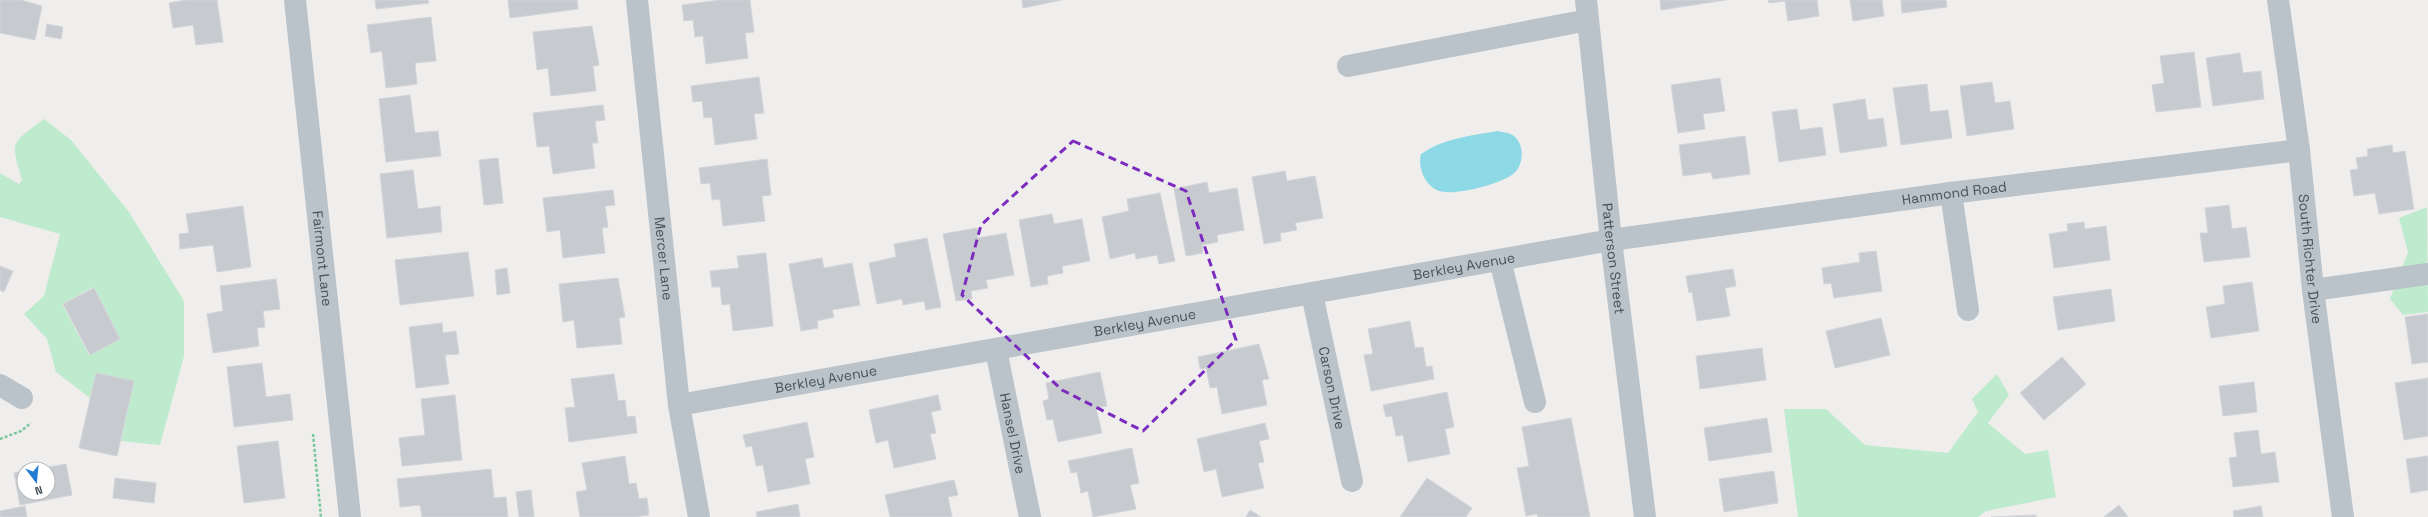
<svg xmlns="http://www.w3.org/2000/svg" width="2428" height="517" font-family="'Space Grotesk',sans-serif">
	<rect width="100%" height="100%" fill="#f0eded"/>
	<path fill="#beebcd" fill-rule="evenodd" d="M 44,119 L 71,140 L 129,212 L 184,301 L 184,356 L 160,445 L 121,441 L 134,381 L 96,373 L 90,398 L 56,372 L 47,339 L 24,314 L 44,296 L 60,234 L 0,217 L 0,173 L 19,184 L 22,180 C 10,140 11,144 44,119 ZM 94,287 L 120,339 L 89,355 L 62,304 Z
		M 2427,207 L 2428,312 L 2403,315 L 2390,299 L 2408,252 L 2399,218 Z
		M 1997,374 L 2009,395 L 1988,423 L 2025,454 L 2048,450 L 2056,497 L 1986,511 L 1978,517 L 1798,517 L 1784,409 L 1826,409 L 1865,445 L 1948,453 L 1978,412 L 1972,399 Z"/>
	<path fill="#8dd9e6" d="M 1497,131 C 1502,132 1511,133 1514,136 C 1525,145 1524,166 1513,174 C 1500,184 1461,194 1445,192 C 1427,191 1417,169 1421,154 C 1445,138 1470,136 1497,131 Z"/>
	<path fill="#c7cbd0" stroke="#d2d4d9" d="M 0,0 L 21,0 L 42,6 L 35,40 L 0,33 Z
		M 185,0 L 217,0 L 223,42 L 196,45 L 193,25 L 173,28 L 169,3 Z
		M 375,0 L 428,0 L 429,3 L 376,9 Z
		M 508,0 L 577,0 L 578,9 L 510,18 Z
		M 720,0 L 750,0 L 754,32 L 745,33 L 748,58 L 706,64 L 703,36 L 695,37 L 693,20 L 684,21 L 682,5 Z
		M 1022,0 L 1062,0 L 1023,8 Z
		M 1660,0 L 1726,0 L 1661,10 Z
		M 1768,0 L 1817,0 L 1819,16 L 1788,21 L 1785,1 L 1769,3 Z
		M 1850,0 L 1882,0 L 1884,16 L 1853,21 Z
		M 1901,0 L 1946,0 L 1947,7 L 1902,13 Z
		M 431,17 L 436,61 L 415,63 L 417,84 L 386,88 L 382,51 L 371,53 L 367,25 Z
		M 47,24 L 63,27 L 61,39 L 45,36 Z
		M 592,26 L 599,65 L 593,66 L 596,91 L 551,96 L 548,68 L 537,70 L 533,32 Z
		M 2194,52 L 2201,107 L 2156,112 L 2152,85 L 2164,83 L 2160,56 Z
		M 2240,53 L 2243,73 L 2261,71 L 2264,99 L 2213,106 L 2206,58 Z
		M 759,77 L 764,113 L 754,114 L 757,139 L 715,145 L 712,117 L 704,118 L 702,101 L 693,102 L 691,86 Z
		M 1720,78 L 1725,111 L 1703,114 L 1705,129 L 1678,133 L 1671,85 Z
		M 1992,82 L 1995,103 L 2010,101 L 2014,129 L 1967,136 L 1960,86 Z
		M 1927,84 L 1930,112 L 1948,110 L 1952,138 L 1901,145 L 1893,88 Z
		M 410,95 L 415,133 L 438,131 L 441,156 L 386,162 L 379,99 Z
		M 1865,99 L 1868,120 L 1883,118 L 1887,146 L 1840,153 L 1833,104 Z
		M 603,105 L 605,120 L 595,121 L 598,143 L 592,143 L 595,168 L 553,174 L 549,146 L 537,147 L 533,113 Z
		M 1797,109 L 1800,130 L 1822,127 L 1826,155 L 1779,162 L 1772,112 Z
		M 1745,136 L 1750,174 L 1713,179 L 1711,172 L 1683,176 L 1679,145 Z
		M 2392,145 L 2393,153 L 2405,151 L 2414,209 L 2379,214 L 2375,193 L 2354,196 L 2350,170 L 2358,169 L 2356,158 L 2368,156 L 2367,149 Z
		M 498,158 L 503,203 L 484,205 L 479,160 Z
		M 767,159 L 771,195 L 762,196 L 765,221 L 723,226 L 720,199 L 712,200 L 710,183 L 701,184 L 699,168 Z
		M 413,170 L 418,209 L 440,206 L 442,232 L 387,238 L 380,174 Z
		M 1285,171 L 1287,181 L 1315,176 L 1323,218 L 1295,223 L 1297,230 L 1280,233 L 1281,241 L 1264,244 L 1252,177 Z
		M 1207,182 L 1209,193 L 1237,188 L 1244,230 L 1217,235 L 1218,242 L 1202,245 L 1203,253 L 1186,256 L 1174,189 Z
		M 613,190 L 615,205 L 605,206 L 608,227 L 602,228 L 605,253 L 563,258 L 560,230 L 547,232 L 543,198 Z
		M 1160,193 L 1175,261 L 1159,264 L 1157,255 L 1136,259 L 1135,253 L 1110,259 L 1102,217 L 1129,211 L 1127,199 Z
		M 2229,205 L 2232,229 L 2246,227 L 2250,257 L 2204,262 L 2200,233 L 2208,233 L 2205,208 Z
		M 243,206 L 251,267 L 217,272 L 213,245 L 180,249 L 179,234 L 189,233 L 186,214 Z
		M 1052,214 L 1054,224 L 1082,219 L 1090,261 L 1062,266 L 1063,273 L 1047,276 L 1048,284 L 1031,287 L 1019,220 Z
		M 2084,222 L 2085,229 L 2106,226 L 2110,260 L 2054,268 L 2049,234 L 2068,231 L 2067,224 Z
		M 977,228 L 978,238 L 1006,233 L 1014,275 L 986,280 L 988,288 L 971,291 L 972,299 L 956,301 L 943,234 Z
		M 927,238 L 941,307 L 926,310 L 924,301 L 903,305 L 902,299 L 877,304 L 869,263 L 896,257 L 894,244 Z
		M 1876,251 L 1882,291 L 1834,298 L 1831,283 L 1824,284 L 1822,268 L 1860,262 L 1859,253 Z
		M 468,252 L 474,296 L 400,305 L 395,260 Z
		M 766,253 L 773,326 L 733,331 L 730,304 L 722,305 L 720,287 L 712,287 L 710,271 L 739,268 L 737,256 Z
		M 822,258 L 824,268 L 852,263 L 860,305 L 832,310 L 834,317 L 817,321 L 818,328 L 801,331 L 789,264 Z
		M 0,266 L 13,271 L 4,292 L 0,290 Z
		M 507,268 L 510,293 L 497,295 L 495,270 Z
		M 1733,269 L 1736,286 L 1725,288 L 1730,316 L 1697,321 L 1692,292 L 1689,293 L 1686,276 Z
		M 618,278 L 625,317 L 619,318 L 622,344 L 577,348 L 574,320 L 563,322 L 559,284 Z
		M 276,279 L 280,309 L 263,311 L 265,327 L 257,328 L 259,346 L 213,353 L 207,314 L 223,311 L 220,286 Z
		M 2252,282 L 2259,331 L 2211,338 L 2206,307 L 2225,304 L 2223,286 Z
		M 94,288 L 120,339 L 90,355 L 63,304 Z
		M 2111,289 L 2115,321 L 2058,330 L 2053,297 Z
		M 2428,314 L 2428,362 L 2412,364 L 2405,317 Z
		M 1881,318 L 1890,355 L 1835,368 L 1826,331 Z
		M 1410,321 L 1415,348 L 1423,347 L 1426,367 L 1432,366 L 1434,379 L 1371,391 L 1364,355 L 1373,354 L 1368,329 Z
		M 442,323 L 443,333 L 456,331 L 459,354 L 445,355 L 449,384 L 416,388 L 409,327 Z
		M 1259,344 L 1269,379 L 1262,380 L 1267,405 L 1222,414 L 1217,387 L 1210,388 L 1206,368 L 1200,369 L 1198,357 Z
		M 1762,348 L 1766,380 L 1700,389 L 1696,356 Z
		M 2062,357 L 2086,384 L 2044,420 L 2020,393 Z
		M 262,363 L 266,397 L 290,394 L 293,420 L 234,427 L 227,367 Z
		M 1100,372 L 1107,406 L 1096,408 L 1102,433 L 1058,442 L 1053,419 L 1047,420 L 1043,401 L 1049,399 L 1046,383 Z
		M 96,373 L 134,381 L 117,456 L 79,448 Z
		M 614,374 L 618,401 L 625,400 L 627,417 L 635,416 L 637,433 L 569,442 L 565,408 L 575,407 L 571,379 Z
		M 2428,378 L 2428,436 L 2404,440 L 2395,383 Z
		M 2254,382 L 2257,412 L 2223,416 L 2219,386 Z
		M 1447,392 L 1454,427 L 1445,429 L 1450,454 L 1408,462 L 1403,435 L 1396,436 L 1392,416 L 1386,417 L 1383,405 Z
		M 455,395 L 462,460 L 402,466 L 399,438 L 425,435 L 421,399 Z
		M 938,395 L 941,410 L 931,412 L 936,433 L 930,434 L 936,459 L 894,468 L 888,440 L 876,443 L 869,410 Z
		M 1571,418 L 1590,517 L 1538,517 L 1537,514 L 1526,516 L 1517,468 L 1529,466 L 1522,427 Z
		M 1767,418 L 1772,452 L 1709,461 L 1704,428 Z
		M 807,422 L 814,457 L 805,459 L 810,484 L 768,492 L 763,465 L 756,466 L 752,446 L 746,447 L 743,435 Z
		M 1265,423 L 1269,439 L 1259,441 L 1264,462 L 1258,463 L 1264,488 L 1222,497 L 1216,469 L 1204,472 L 1197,439 Z
		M 2258,430 L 2261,454 L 2275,452 L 2279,482 L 2233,487 L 2229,458 L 2237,457 L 2234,433 Z
		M 278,441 L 285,498 L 244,503 L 237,446 Z
		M 1132,448 L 1139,483 L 1130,485 L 1136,509 L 1093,517 L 1088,491 L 1081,493 L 1077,472 L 1071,473 L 1068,461 Z
		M 625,456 L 629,484 L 636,483 L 639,499 L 647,498 L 649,515 L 634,517 L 580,517 L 576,492 L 587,490 L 582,463 Z
		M 2428,456 L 2428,490 L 2411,493 L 2406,459 Z
		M 66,464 L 72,495 L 20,505 L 14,473 L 24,471 L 24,493 L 48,493 L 48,469 L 37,469 Z
		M 491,469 L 494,498 L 506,497 L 508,517 L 422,517 L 420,505 L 400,507 L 397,479 Z
		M 1774,471 L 1778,503 L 1724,512 L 1719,479 Z
		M 115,478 L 156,483 L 154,503 L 113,498 Z
		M 1427,478 L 1472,508 L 1466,517 L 1400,517 Z
		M 954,480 L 958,495 L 948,497 L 952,517 L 890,517 L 885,495 Z
		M 531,490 L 534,517 L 519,517 L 516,492 Z
		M 798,504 L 800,517 L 757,517 L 756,512 Z
		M 2119,505 L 2128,517 L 2104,517 Z
		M 25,506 L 27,517 L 0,517 L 0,511 Z
		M 2261,506 L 2263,517 L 2234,517 L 2233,511 Z
		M 1250,510 L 1261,517 L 1246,517 Z
		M 2036,515 L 2036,517 L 1991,517 Z"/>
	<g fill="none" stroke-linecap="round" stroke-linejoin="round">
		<path stroke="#78c79b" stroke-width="2.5" stroke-dasharray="3 2" stroke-linecap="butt" d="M 313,434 L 321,517
			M 0,439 L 21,431 L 31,423"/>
		<g stroke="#b9c3c9" stroke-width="22">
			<path id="s1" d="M 295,0 L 350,517"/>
			<path id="s2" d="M 637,0 L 679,405 L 699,517"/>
			<path id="s3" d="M 1586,0 L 1611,240 L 1645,517"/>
			<path id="s4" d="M 2278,0 L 2299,150 L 2313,290 L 2343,517"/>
			<path d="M 1348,66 L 1588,20"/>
			<path d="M 1951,193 L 1968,310"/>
			<path d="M 1500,260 L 1535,402"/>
			<path d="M 2313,290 L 2428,274"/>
			<path id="s5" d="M 1312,294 L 1352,481"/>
			<path id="s6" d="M 996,350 L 1030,517"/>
			<path d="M 0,385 L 22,398"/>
			<path id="s7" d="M 679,405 L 1611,240 L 1951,193 L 2299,150"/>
		</g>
	</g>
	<path fill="none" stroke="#7b2cbf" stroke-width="3" stroke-dasharray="8 5" stroke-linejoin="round" d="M 1073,141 L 1186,191 L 1236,340 L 1143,431 L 1062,390 L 962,295 L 981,225 Z"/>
	<g text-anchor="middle" stroke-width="3" stroke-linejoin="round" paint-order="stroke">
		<g font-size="14" fill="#475259" stroke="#fff">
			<text dy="5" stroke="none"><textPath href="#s7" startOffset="1293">Hammond Road</textPath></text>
			<text dy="5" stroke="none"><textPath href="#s1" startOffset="260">Fairmont Lane</textPath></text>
			<text dy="5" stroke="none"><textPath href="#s2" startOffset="260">Mercer Lane</textPath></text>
			<text dy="5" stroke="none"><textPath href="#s3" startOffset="260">Patterson Street</textPath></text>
			<text dy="5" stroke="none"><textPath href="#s4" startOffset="261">South Richter Drive</textPath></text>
			<text dy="5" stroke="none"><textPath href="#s7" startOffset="797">Berkley Avenue</textPath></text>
			<text dy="5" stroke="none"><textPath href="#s7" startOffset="473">Berkley Avenue</textPath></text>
			<text dy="5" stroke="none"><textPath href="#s7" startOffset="149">Berkley Avenue</textPath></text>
			<text dy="5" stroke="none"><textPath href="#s5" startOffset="96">Carson Drive</textPath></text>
			<text dy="5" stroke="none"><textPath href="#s6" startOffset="85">Hansel Drive</textPath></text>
		</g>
	</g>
	<g transform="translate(36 481) rotate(164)"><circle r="19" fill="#ffffff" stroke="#b5babd"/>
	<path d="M0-3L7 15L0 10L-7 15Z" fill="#247bd3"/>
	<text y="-6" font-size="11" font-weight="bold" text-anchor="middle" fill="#475259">N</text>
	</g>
</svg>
